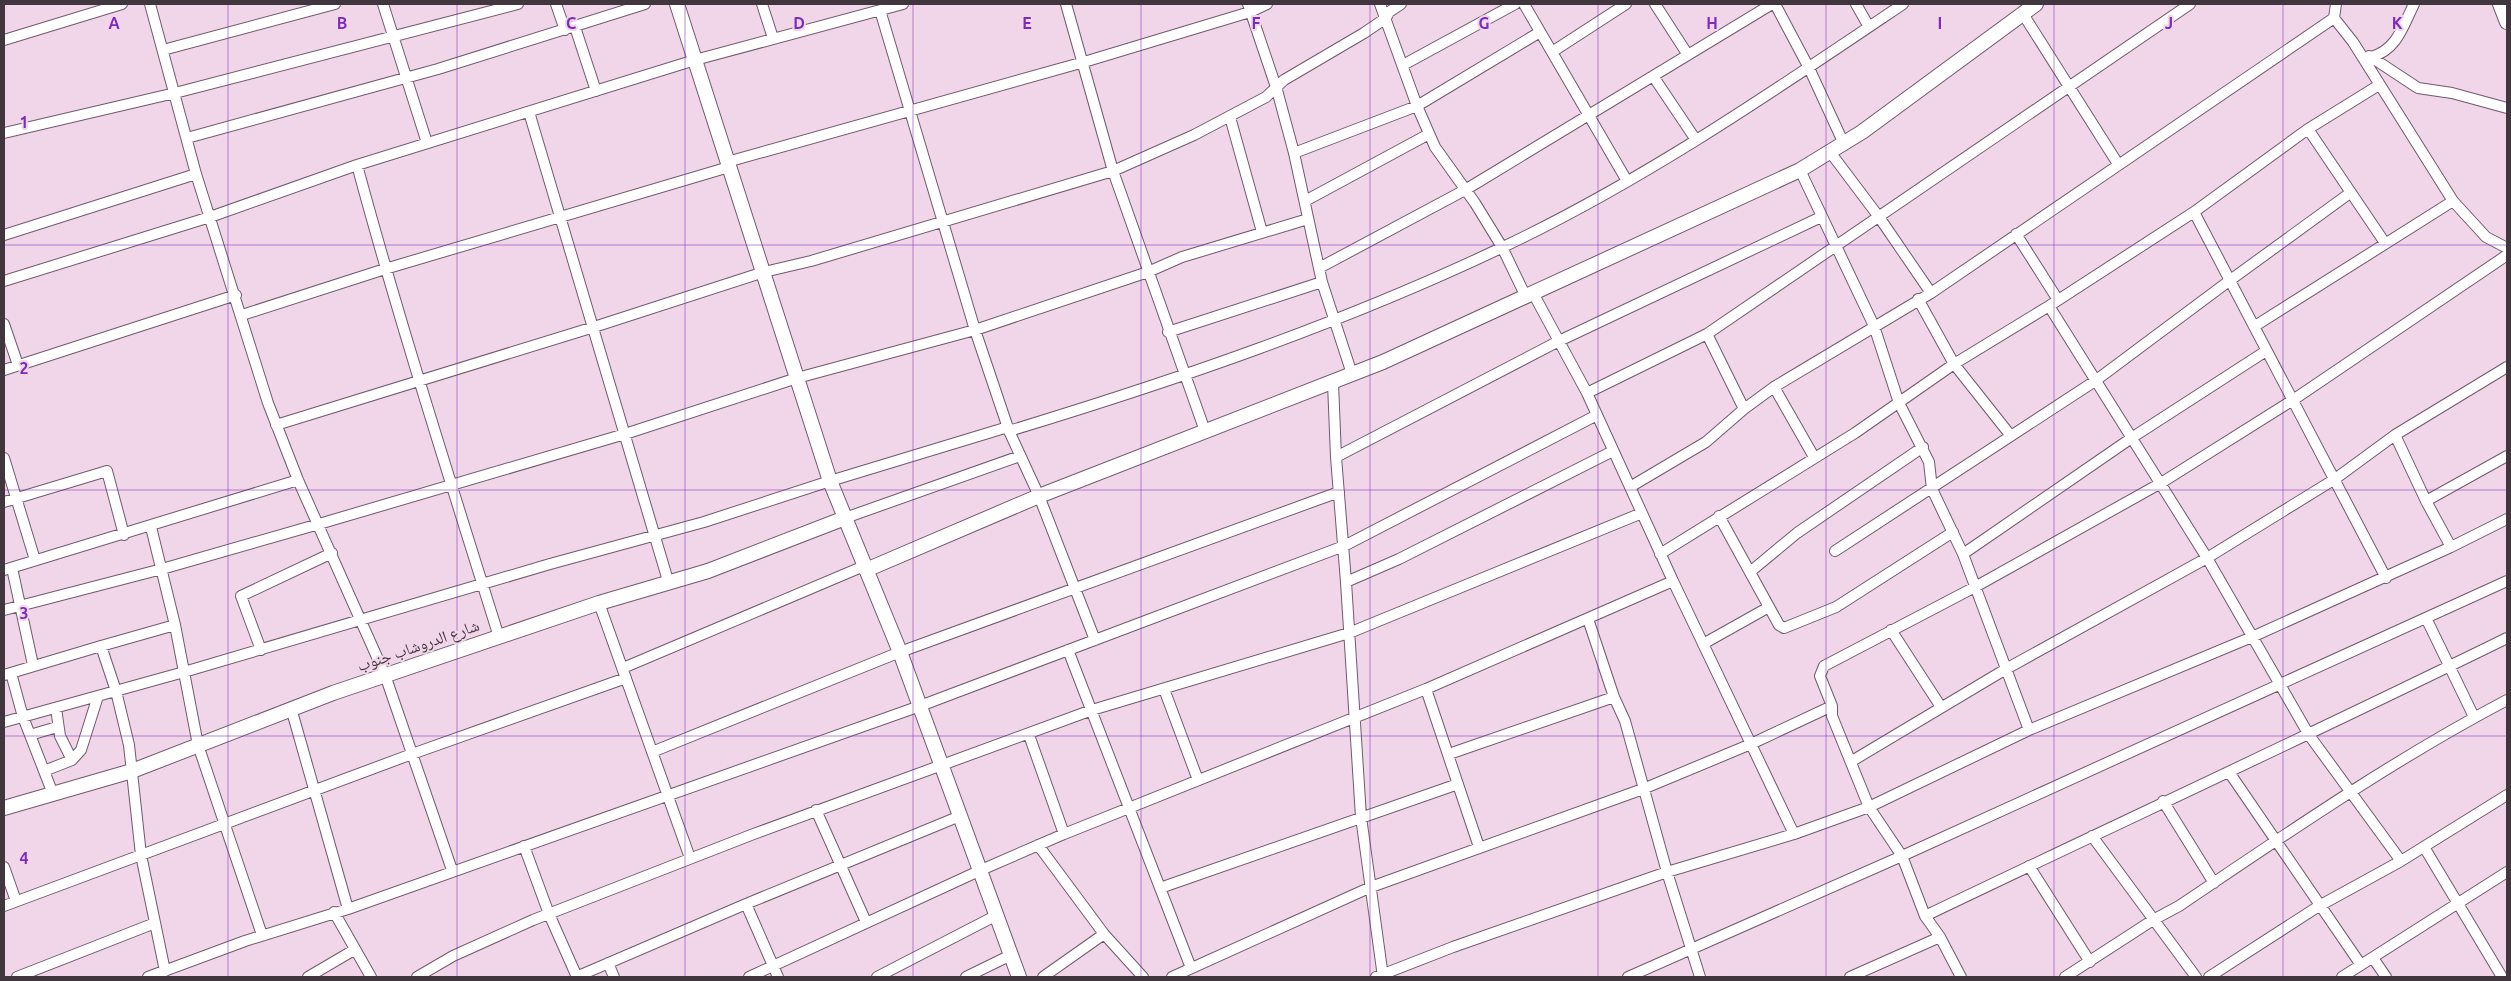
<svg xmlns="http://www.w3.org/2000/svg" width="2511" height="981" font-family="Ubuntu,'Noto Naskh Arabic',sans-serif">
	<rect width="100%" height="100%" fill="#f1d6ea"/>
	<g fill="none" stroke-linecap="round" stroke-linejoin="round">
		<defs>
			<path id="street" d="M 150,4 L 196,174 L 268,403 L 298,480 L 385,675 L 452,870
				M 383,4 L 427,143
				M 556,4 L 565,30
				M 762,4 L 773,38
				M 1066,4 L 1113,171 L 1205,431
				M 1248,4 L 1277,90 L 1294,153 L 1322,282 L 1352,374
				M 1380,4 L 1417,106 L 1435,147 L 1475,203 L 1502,247 L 1526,297
				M 1524,4 L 1627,181
				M 1655,4 L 1688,55
				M 1775,4 L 1809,68 L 1844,144
				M 1856,4 L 1869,27
				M 2336,4 L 2334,18 L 2353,42 L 2453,201 L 2486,237 L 2507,248
				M 880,10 L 975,330 L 1009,431 L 1039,496 L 1095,640
				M 2023,14 L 2118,164
				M 575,27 L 596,91
				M 4,40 L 122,4
				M 163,50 L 335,4
				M 1552,52 L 1626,4
				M 2369,56 L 2371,57 C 2397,50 2403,26 2414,4
				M 2371,57 L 2418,88 L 2452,93 L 2507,108
				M 1403,65 L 1515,4
				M 1653,76 L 1696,140
				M 529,112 L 669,584
				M 1230,117 L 1262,232
				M 2308,129 L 2385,243
				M 4,133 L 175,93 L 518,4
				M 187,138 L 438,69 L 645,4
				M 1830,152 L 1879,217 L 1931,293
				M 1294,153 L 1417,106 L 1540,32
				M 727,162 L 1084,62 L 1250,12 L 1267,4
				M 357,165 C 400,324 450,480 499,637
				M 1800,170 L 1874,326 L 1899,403 L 1929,462 L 1932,489 L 1963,554 L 2029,730
				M 1305,201 L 1429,134
				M 2194,212 L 2386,578
				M 2016,234 L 2058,300
				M 4,235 L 196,174
				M 1319,268 L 1465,190 L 1772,4
				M 4,281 L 210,217 L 357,165 L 695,60 L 903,4
				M 1533,293 L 1587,393 L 1673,581
				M 1918,299 L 1954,364 L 2011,436
				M 2049,306 L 2207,558 L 2309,735 L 2401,861
				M 242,315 L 385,269 L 729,167
				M 4,324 L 18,365
				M 2255,326 L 2453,201
				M 1168,332 L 1322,282
				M 1707,334 L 1744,409
				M 4,370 L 236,295
				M 1333,383 L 1336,457 L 1346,582 L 1361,817 L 1383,977
				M 1774,387 L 1814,457
				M 1587,393 L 1707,334 L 2190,4
				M 276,425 L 594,327 L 764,272 L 811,261 L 1113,171 L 1194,135 L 1266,97 L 1284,80 L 1364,33 L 1386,18 L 1389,12 L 1401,4
				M 1009,431 C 1177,380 1343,323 1501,248 C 1643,181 1774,91 1903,4
				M 2395,435 L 2426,501 L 2451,547
				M 1336,457 L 1559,341 L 1821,217
				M 4,458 L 35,560
				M 1630,487 L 1706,442 L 1744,409 L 1774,387 L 1931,293 L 2334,18
				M 2426,501 L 2507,456
				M 4,502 L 107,471 L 124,535
				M 1719,516 L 1779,625 L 1784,628 L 1836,607 L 1953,532
				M 845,518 L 1020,456
				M 151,527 L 175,625 L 198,745 L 262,935
				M 1835,551 L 2095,381 L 2229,281 L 2350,193
				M 1660,554 L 1855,433 L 1954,364 L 2049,306 L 2194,212 L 2308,129 L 2379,85
				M 1963,554 L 2133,437 L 2266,351
				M 12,568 L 33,665
				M 4,570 L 298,480
				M 1750,572 L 1797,533 L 1923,447
				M 1346,582 L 1399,559 L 1613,451
				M 599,603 L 690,858
				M 4,610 L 162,569 L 319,524 L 625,434 L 797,378 L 975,330 L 1148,272 L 1182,257 L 1308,219
				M 2426,618 L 2474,717
				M 1588,619 L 1614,697 L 1625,721 L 1667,872 L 1700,977
				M 1891,630 L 1941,707
				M 1703,644 L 1769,607
				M 101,646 L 175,625
				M 261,650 L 241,596 L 332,553
				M 1068,650 L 1191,968
				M 623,668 L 864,566
				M 11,673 L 23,717 L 53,794
				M 4,675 L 101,646 L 116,691 L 129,745 L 141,855 L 165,971
				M 1164,689 L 1198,780
				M 1426,689 L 1479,847
				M 1832,706 L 1820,676 L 1824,666 L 1975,587 L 2161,483 L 2293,400 L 2507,255
				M 56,708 L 60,736 L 72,760
				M 291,708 L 348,909
				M 4,722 L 184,672 L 550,564 L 704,522 L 830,481 L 1008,427
				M 30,735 L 57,727
				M 1029,735 L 1064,834
				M 652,752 L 900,652 L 1339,492
				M 1449,754 L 1614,697
				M 1852,761 L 2006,669 L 2207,558 L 2335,479 L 2395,435 L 2507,367
				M 44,771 L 72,760 L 81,750 L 98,696
				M 2229,772 L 2361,965
				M 2163,801 L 2214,883
				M 816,810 L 866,922
				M 2092,836 L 2196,977
				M 1038,845 L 1104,934 L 1143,977
				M 524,846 L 549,914 L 577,977
				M 2424,847 L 2502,977
				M 2029,866 L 2090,962
				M 4,867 L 16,901
				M 1160,888 L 1458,784
				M 746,904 L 778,977
				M 4,906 L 412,754 L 626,678
				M 334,912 L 371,977
				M 1925,916 C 2119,823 2314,733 2507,638
				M 2373,958 L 2386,977
				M 608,963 L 614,977
				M 17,977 L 155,923
				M 148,977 L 245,941 L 348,909 L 920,706 L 1344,546 L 1597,415
				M 308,977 L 354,950
				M 417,977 L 453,956 L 533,920 L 751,835 L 1092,710 L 1349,633 L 1642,513
				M 576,977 L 746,904 L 960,816
				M 749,977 L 981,870 L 1064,834 L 1426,689 L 1673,581 L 1794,834
				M 877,977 L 997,915
				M 966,977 L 1011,955
				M 1043,977 L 1104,934
				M 1172,977 L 1371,887 L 1643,789 L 1751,744 L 1832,706 L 1832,716 L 1869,807 L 1902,856 L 1925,916 L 1940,937 L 1961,977
				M 1376,977 L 1453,947 L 1667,872 L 1794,834 L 1869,807 L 2029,730 L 2252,637 L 2451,547 L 2507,519
				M 1628,977 L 1902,856 L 2507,581
				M 1850,977 L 1940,937
				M 2065,977 L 2153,920 L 2179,906 C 2286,834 2393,760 2507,700
				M 2209,977 L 2319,906 L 2401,861 L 2507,795
				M 2342,977 L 2507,872"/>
			<path id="secondary" d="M 677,4 L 830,481 L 900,652 L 1019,977
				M 2500,4 L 2507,22
				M 866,570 L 1039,496 L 1383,362 L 1800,170 L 1862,132 L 2036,4
				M 4,808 L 132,771 L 333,693 L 599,603 L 708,571 L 845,518"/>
		</defs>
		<use href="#street" stroke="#715a6c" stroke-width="12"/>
		<use href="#secondary" stroke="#715a6c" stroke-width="16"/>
		<use href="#street" stroke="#fff" stroke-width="10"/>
		<use href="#secondary" stroke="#fff" stroke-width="14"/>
	</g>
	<path fill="none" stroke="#7b2cbf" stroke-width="1" stroke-opacity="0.55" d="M 228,4 L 228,977M 457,4 L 457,977M 685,4 L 685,977M 913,4 L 913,977M 1141,4 L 1141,977M 1370,4 L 1370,977M 1598,4 L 1598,977M 1826,4 L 1826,977M 2054,4 L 2054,977M 2283,4 L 2283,977M 4,245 L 2507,245M 4,490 L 2507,490M 4,736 L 2507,736"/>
	<g text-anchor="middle" stroke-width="4" stroke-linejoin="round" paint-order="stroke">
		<g font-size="16" fill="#41363e" stroke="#f1d6ea">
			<text transform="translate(418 645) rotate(-19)" y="6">شارع الدروشاب جنوب</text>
		</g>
	</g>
	<g font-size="16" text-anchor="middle" font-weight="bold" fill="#7b2cbf" stroke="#f1d6ea" stroke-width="4" stroke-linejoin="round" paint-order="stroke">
		<text x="114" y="29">A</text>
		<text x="342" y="29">B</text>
		<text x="571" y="29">C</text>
		<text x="799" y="29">D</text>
		<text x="1027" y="29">E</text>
		<text x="1256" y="29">F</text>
		<text x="1484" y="29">G</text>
		<text x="1712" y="29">H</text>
		<text x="1940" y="29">I</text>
		<text x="2169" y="29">J</text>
		<text x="2397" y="29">K</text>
		<text x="24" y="128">1</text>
		<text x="24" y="374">2</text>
		<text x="24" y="619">3</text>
		<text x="24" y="864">4</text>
	</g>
	<rect width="2511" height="981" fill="none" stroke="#41363e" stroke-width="10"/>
</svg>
